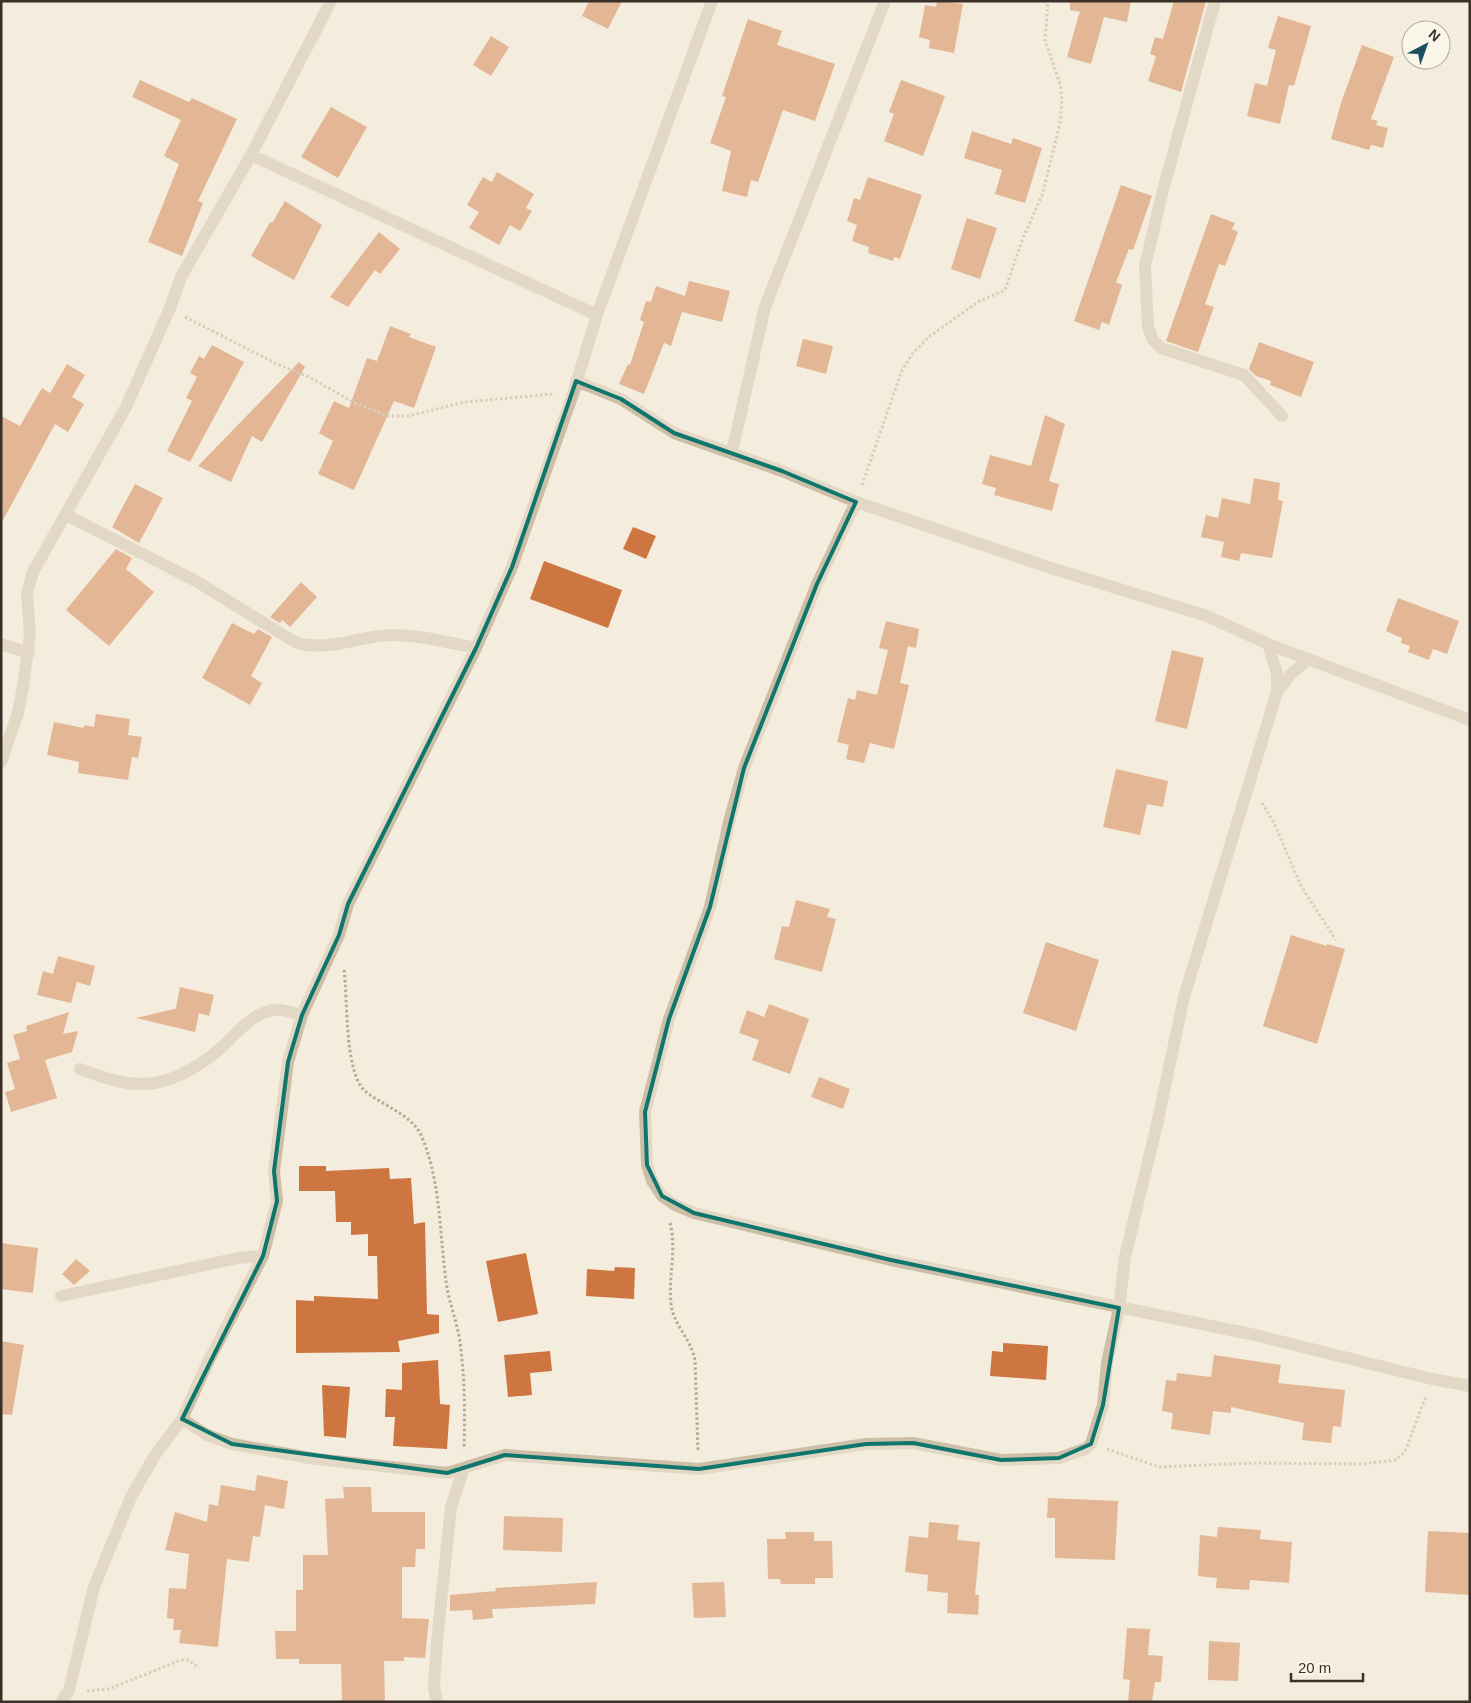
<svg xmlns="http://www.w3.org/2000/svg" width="1471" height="1703" font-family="Helvetica,sans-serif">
	<rect width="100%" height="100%" fill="#f4ecdd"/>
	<path fill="#ce7642" d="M 589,1 L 622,1 L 608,29 L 582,16 Z
		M 937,1 L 963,4 L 954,53 L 929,48 L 930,40 L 919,37 L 925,5 L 936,7 Z
		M 1070,1 L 1131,1 L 1127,22 L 1104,17 L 1091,64 L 1067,57 L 1079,14 L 1081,12 L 1070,10 Z
		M 1174,1 L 1206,1 L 1181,92 L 1148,81 L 1156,56 L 1150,54 L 1155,37 L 1163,39 Z
		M 1278,16 L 1311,26 L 1294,86 L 1289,85 L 1280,124 L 1247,116 L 1255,83 L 1267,86 L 1276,50 L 1268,48 Z
		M 748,19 L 782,31 L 777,45 L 835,64 L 815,121 L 783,110 L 758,182 L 751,180 L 747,197 L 722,191 L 731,151 L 710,143 L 726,97 L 722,96 Z
		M 491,36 L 509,47 L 491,76 L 473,65 Z
		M 1362,45 L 1394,57 L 1371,119 L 1378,121 L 1376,125 L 1388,128 L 1383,148 L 1371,145 L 1369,150 L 1331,139 L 1341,103 Z
		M 140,80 L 189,102 L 192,98 L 237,119 L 198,201 L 203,203 L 182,256 L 148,242 L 179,164 L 164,156 L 181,120 L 132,97 Z
		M 901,80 L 945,96 L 923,156 L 884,141 L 894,114 L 889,112 Z
		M 331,107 L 367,127 L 338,178 L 301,157 Z
		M 972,131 L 1011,144 L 1013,138 L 1042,148 L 1025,203 L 995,194 L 1002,170 L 964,158 Z
		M 497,172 L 534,194 L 526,208 L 532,211 L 520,231 L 510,225 L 499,245 L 469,228 L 479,212 L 467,205 L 483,177 L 492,182 Z
		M 868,177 L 922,195 L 900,259 L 894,257 L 893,261 L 868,253 L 869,247 L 852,241 L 857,225 L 847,221 L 854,198 L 860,200 Z
		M 1121,185 L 1152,196 L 1133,250 L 1129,249 L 1116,282 L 1122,285 L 1109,325 L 1102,322 L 1099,330 L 1074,321 Z
		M 285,201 L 322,225 L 294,280 L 251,256 L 270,222 L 272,223 Z
		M 1211,214 L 1235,223 L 1232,229 L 1238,232 L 1225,266 L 1219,264 L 1205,304 L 1214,307 L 1198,352 L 1166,341 Z
		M 967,218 L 997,228 L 980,279 L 951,269 Z
		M 379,232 L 400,249 L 380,274 L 375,270 L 348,307 L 330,297 Z
		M 689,281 L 730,291 L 722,322 L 682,312 L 671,346 L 664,343 L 644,394 L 619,384 L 628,364 L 630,365 L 644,322 L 640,320 L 646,301 L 651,302 L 656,286 L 685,296 Z
		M 390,326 L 411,334 L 409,337 L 436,347 L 414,408 L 394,401 L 354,490 L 318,474 L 333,441 L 319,433 L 334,401 L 349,408 L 367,358 L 377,361 Z
		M 803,339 L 833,346 L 826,374 L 796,366 Z
		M 1259,342 L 1314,362 L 1301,397 L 1270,385 L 1271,381 L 1256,376 L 1249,369 Z
		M 212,345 L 244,362 L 190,462 L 167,451 L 192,401 L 186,398 L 197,377 L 190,373 L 199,356 L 204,359 Z
		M 299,362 L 305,367 L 262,442 L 252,436 L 231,482 L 198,466 Z
		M 67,364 L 85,375 L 72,397 L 84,404 L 68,432 L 55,424 L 1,524 L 1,416 L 20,426 L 42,388 L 50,393 Z
		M 1045,415 L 1065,424 L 1049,481 L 1059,484 L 1052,511 L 994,495 L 996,488 L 982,484 L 990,455 L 1031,466 Z
		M 1254,478 L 1280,483 L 1278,500 L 1283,501 L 1272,558 L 1241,553 L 1239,561 L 1221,557 L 1224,542 L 1201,537 L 1206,515 L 1218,518 L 1222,498 L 1250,504 Z
		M 135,484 L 163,498 L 139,543 L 112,527 Z
		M 633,527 L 656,536 L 646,559 L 623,549 Z
		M 116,549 L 132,558 L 126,569 L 154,592 L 109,646 L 66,610 Z
		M 544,561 L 622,590 L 608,628 L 530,599 Z
		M 301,582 L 317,597 L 290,627 L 282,620 L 280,623 L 270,617 Z
		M 1398,598 L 1459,621 L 1447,654 L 1433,649 L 1429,660 L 1408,652 L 1410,646 L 1401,643 L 1402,638 L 1386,631 Z
		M 886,621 L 919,629 L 916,648 L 908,646 L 900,683 L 909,685 L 894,749 L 870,743 L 864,763 L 846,759 L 849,745 L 837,742 L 848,698 L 855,700 L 857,690 L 877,695 L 888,650 L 879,648 Z
		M 232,623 L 254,634 L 258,629 L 272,637 L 251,676 L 262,683 L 250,705 L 202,678 Z
		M 1172,650 L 1204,658 L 1187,729 L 1155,721 Z
		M 96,714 L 130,719 L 128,735 L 142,737 L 138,758 L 132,757 L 128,780 L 78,773 L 79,762 L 47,755 L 54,722 L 84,728 L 84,725 L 94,727 Z
		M 1116,769 L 1168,781 L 1163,807 L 1147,804 L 1140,835 L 1103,827 Z
		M 796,900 L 830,909 L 827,917 L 836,919 L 822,972 L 774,959 L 782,926 L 789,927 Z
		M 1291,935 L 1327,946 L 1327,944 L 1345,949 L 1317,1044 L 1263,1026 Z
		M 1046,942 L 1099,960 L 1076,1031 L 1023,1013 Z
		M 58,956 L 95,966 L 90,986 L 77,982 L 71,1003 L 37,995 L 43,971 L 53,974 Z
		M 180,987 L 214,995 L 209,1016 L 199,1013 L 195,1032 L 136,1018 L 178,1008 L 176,1008 Z
		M 769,1004 L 809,1019 L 790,1074 L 752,1060 L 759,1040 L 739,1033 L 747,1010 L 764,1017 Z
		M 69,1012 L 63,1034 L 78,1031 L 72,1052 L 45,1060 L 57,1098 L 11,1112 L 5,1092 L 15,1089 L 7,1063 L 20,1059 L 13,1035 L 27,1031 L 26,1026 Z
		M 819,1077 L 850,1089 L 843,1109 L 811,1097 Z
		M 299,1166 L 326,1166 L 326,1171 L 389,1168 L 390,1179 L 411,1178 L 414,1224 L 425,1222 L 427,1314 L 439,1315 L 439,1333 L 398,1341 L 400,1352 L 296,1353 L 296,1300 L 314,1301 L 314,1296 L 378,1299 L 377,1256 L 368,1256 L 368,1234 L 351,1235 L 351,1222 L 336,1222 L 335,1191 L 299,1191 Z
		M 1,1243 L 38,1248 L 33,1293 L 1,1289 Z
		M 526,1253 L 538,1314 L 498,1322 L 486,1261 Z
		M 76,1259 L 90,1271 L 74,1285 L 62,1274 Z
		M 615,1267 L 635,1268 L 634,1299 L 586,1296 L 587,1269 L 614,1271 Z
		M 1,1341 L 24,1345 L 12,1415 L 1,1414 Z
		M 1003,1343 L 1048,1346 L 1046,1380 L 990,1376 L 992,1351 L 1003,1352 Z
		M 550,1351 L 552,1371 L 530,1373 L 532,1395 L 508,1397 L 504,1355 Z
		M 1214,1355 L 1281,1365 L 1278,1383 L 1345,1390 L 1341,1427 L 1333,1426 L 1331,1443 L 1302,1440 L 1304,1423 L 1231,1407 L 1231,1413 L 1213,1411 L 1210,1435 L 1171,1429 L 1173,1413 L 1162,1411 L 1166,1380 L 1176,1381 L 1177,1373 L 1211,1377 Z
		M 438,1360 L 440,1404 L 450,1405 L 447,1449 L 393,1446 L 395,1417 L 385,1417 L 386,1389 L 402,1390 L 402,1363 Z
		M 322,1385 L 350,1387 L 346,1438 L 324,1436 Z
		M 257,1475 L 288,1481 L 284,1509 L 265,1505 L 260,1537 L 253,1536 L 249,1562 L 227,1559 L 218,1647 L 179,1643 L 181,1630 L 173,1630 L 174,1619 L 167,1618 L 169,1588 L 186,1589 L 189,1554 L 165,1550 L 175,1512 L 207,1522 L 209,1504 L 218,1506 L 221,1485 L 255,1491 Z
		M 343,1487 L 371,1487 L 372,1512 L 425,1512 L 425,1549 L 416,1549 L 415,1567 L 402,1567 L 402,1618 L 429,1619 L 425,1658 L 404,1657 L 404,1661 L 384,1661 L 385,1702 L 342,1702 L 341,1664 L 299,1664 L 299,1659 L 276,1659 L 275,1631 L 296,1631 L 296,1590 L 303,1590 L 303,1555 L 328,1555 L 325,1499 L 344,1498 Z
		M 1048,1498 L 1118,1501 L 1115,1560 L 1055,1558 L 1055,1518 L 1047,1518 Z
		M 504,1516 L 563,1518 L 562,1552 L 503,1550 Z
		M 929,1522 L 959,1525 L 957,1540 L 980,1542 L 975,1595 L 979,1595 L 978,1615 L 947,1613 L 948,1593 L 927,1591 L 928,1575 L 905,1572 L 909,1536 L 928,1538 Z
		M 1218,1527 L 1261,1530 L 1260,1539 L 1292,1542 L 1289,1583 L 1250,1580 L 1249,1590 L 1216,1588 L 1217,1578 L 1198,1576 L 1200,1535 L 1217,1537 Z
		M 1428,1531 L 1470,1533 L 1470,1595 L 1425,1592 Z
		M 785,1532 L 814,1532 L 814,1541 L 832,1541 L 833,1578 L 815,1578 L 815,1584 L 781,1584 L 780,1579 L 768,1579 L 767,1539 L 786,1539 Z
		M 597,1582 L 595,1604 L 492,1609 L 493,1618 L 473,1620 L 472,1610 L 450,1611 L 450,1595 L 496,1591 L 495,1588 Z
		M 724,1582 L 726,1617 L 694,1618 L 692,1583 Z
		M 1127,1628 L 1150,1629 L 1148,1655 L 1163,1656 L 1161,1682 L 1155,1682 L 1152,1702 L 1128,1702 L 1130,1680 L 1123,1679 Z
		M 1209,1641 L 1240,1643 L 1238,1681 L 1208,1680 Z"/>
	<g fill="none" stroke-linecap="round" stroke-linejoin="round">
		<path stroke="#b9a892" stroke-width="3" stroke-dasharray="2.5 2.5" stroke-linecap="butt" d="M 185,317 L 277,364 L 309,377 L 355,403 L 388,416 L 408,416 L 465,402 L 554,394
			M 862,485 L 902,370 L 913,353 L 930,336 L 978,302 L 1005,290 L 1023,238 L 1043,193 L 1060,123 L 1062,101 L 1060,84 L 1045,40 L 1048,1
			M 1262,803 L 1275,825 L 1301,886 L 1336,940
			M 344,970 C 348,999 344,1072 365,1091 C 383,1106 411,1114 421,1135 C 442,1183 439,1237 447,1288 C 450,1304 456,1320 459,1336 C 465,1374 465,1411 464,1449
			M 670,1223 C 677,1249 668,1277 671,1304 C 673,1324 691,1339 695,1360 L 698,1451
			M 1107,1449 L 1159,1467 L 1253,1463 L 1362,1464 L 1395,1460 L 1405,1452 L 1426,1396
			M 87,1691 L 109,1689 L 181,1660 L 188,1660 L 199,1668"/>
		<path stroke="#cdbea8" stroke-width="12" d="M 1215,1 L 1162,194 L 1145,266 L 1148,327 L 1153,340 L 1161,348 L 1244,375 L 1282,416
			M 251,155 L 597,315
			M 576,381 L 621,399 L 674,433 L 782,471 L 856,502 L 1051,568 L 1207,616 L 1268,644 L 1470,720
			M 732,452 L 765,307 L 885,1
			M 856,502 L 817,584 L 744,768 L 730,818 L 710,907 L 669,1019 L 645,1112 L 647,1165 L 652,1181 L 662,1196 L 675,1205 L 694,1213 L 891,1260 L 1255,1335 L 1432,1379 L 1470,1386
			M 66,515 L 196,581 L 295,642 C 326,653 361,635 393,635 C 421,635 449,643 476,648
			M 1,644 L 29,653
			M 1277,692 L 1291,674 L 1309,659
			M 1,762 L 18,713 L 23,687 L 30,634 L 27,593 L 33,572 L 126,407 L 170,308 L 181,277 L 251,155 L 331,1
			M 80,1069 C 104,1078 129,1087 155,1083 C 179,1079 204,1063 222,1047 C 237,1033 253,1012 275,1010 C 283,1009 294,1013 302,1015
			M 61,1296 L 238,1258 L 263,1256
			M 182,1419 L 207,1435 L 232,1444 L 316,1459 L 447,1473 L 505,1455 L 699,1469 L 866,1444 L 913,1443 L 1001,1460 L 1059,1458 L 1085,1449 L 1091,1444 L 1103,1405 L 1107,1363 L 1119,1308 L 1125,1257 L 1158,1120 L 1184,997 L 1277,692 L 1277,674 L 1268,644
			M 61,1702 L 69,1690 L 94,1587 L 131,1497 L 155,1455 L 182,1419 L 207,1364 L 263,1256 L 277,1201 L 274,1171 L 288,1062 L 302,1015 L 339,935 L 348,904 L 476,648 L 512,567 L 573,394 L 597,315 L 712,1
			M 437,1702 L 434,1687 L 437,1641 L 451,1507 L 464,1468"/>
	</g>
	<path d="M0 0H1471V1703H0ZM 576,381 L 621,399 L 674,433 L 782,471 L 856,502 L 817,584 L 744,768 L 710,907 L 669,1019 L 645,1112 L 647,1165 L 662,1196 L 694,1213 L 891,1260 L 1119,1308 L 1103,1405 L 1091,1444 L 1059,1458 L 1001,1460 L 913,1443 L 866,1444 L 699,1469 L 505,1455 L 447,1473 L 232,1444 L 182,1419 L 263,1256 L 277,1201 L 274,1171 L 288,1062 L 302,1015 L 339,935 L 348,904 L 476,648 L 512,567 Z" fill="#f4ecdd" fill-opacity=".55" fill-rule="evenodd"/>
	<path fill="none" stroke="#0f766e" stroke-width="4" stroke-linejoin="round" d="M 576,381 L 621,399 L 674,433 L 782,471 L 856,502 L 817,584 L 744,768 L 710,907 L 669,1019 L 645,1112 L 647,1165 L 662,1196 L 694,1213 L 891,1260 L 1119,1308 L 1103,1405 L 1091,1444 L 1059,1458 L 1001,1460 L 913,1443 L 866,1444 L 699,1469 L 505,1455 L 447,1473 L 232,1444 L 182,1419 L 263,1256 L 277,1201 L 274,1171 L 288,1062 L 302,1015 L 339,935 L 348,904 L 476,648 L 512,567 Z"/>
	<rect width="1471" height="1703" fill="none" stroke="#3a3029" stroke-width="5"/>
	<g transform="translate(1426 45) rotate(41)"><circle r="24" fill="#fbf6ea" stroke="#aea79d"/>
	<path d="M0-4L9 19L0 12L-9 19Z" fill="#1b515e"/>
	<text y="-8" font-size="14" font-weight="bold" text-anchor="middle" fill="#3a3029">N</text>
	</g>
	<path d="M1291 1673v8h72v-8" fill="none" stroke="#3a3029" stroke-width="2.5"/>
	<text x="1298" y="1673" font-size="15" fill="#3a3029" stroke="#fbf6ea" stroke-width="4" paint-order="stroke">20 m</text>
</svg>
